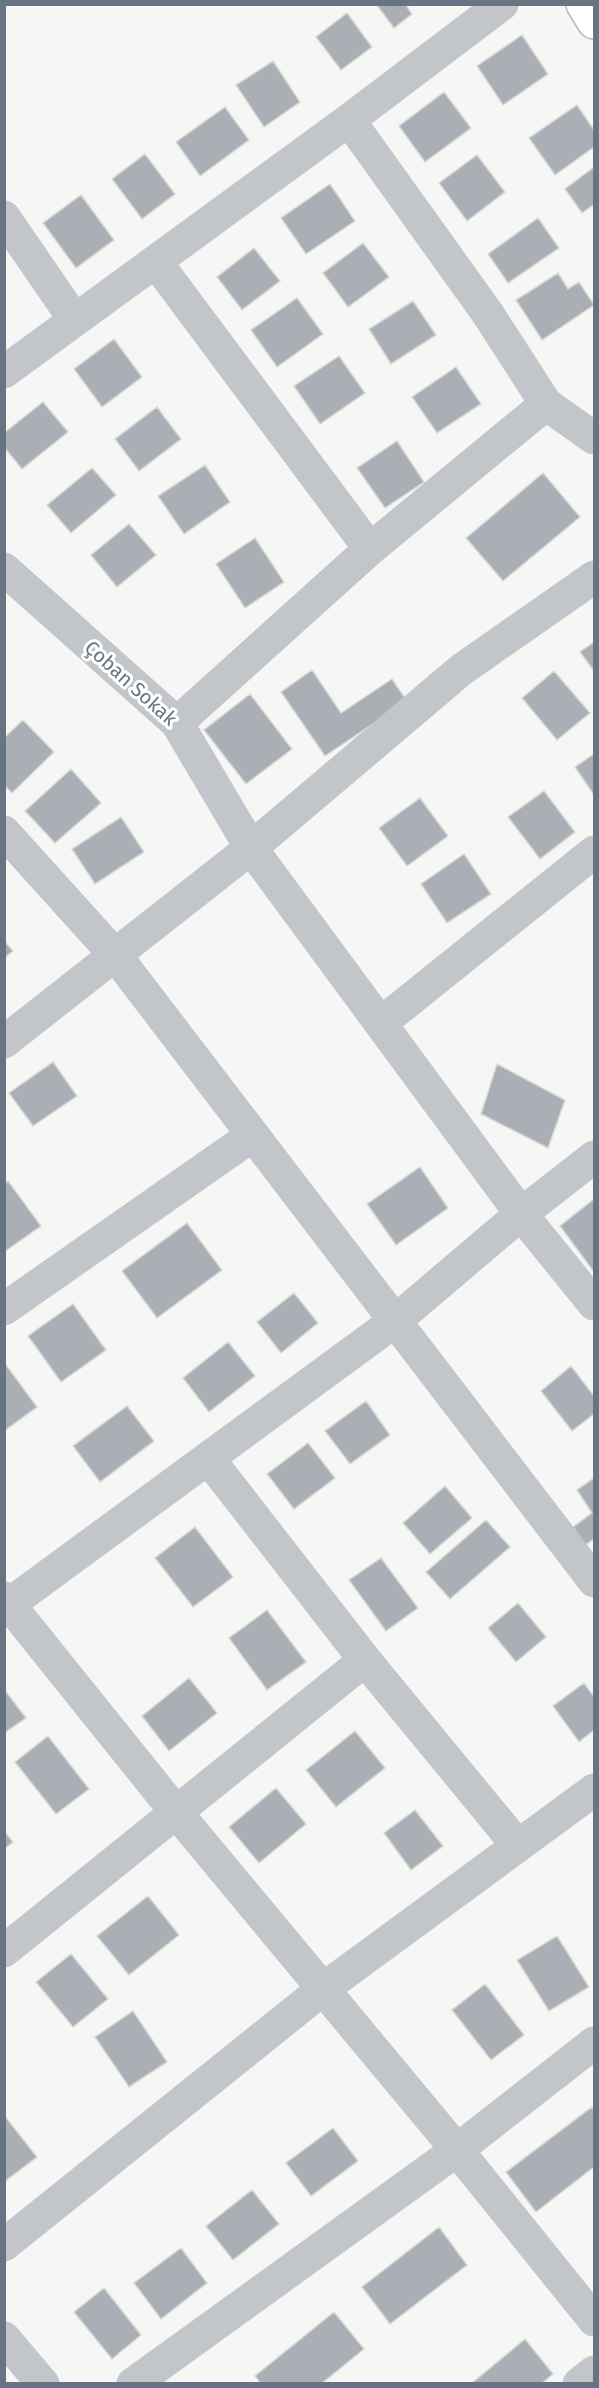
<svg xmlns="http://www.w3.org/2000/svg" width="599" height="2388" font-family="'Fira Sans',sans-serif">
	<rect width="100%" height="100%" fill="#f6f7f4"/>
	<path fill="#a9afb5" stroke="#d8d8d6" stroke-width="1.5" d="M 376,4 L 405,4 L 412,14 L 394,28 Z
		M 347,13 L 372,47 L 341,70 L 316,37 Z
		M 522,35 L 548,74 L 503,105 L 477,66 Z
		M 273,61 L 300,102 L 264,127 L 236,85 Z
		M 444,92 L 471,128 L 425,162 L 399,126 Z
		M 577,105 L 594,130 L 594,147 L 555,175 L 529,138 Z
		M 225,107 L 249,140 L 200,176 L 176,142 Z
		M 145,154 L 175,194 L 142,219 L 112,179 Z
		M 477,155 L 505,192 L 467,221 L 439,183 Z
		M 594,167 L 594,208 L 593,205 L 582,213 L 565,189 Z
		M 330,184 L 355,221 L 306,254 L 281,218 Z
		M 81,195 L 114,240 L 76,268 L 43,223 Z
		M 538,218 L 559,248 L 508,283 L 488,254 Z
		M 363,243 L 389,277 L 348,307 L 323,273 Z
		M 254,248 L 280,281 L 242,310 L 217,277 Z
		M 558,273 L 568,289 L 579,282 L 594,305 L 542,340 L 516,300 Z
		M 297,298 L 323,334 L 277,367 L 251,330 Z
		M 413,301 L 436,335 L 391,364 L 369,329 Z
		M 114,339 L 142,377 L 102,407 L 74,369 Z
		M 339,356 L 365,393 L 320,424 L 294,386 Z
		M 456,367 L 481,404 L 437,433 L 412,397 Z
		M 43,402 L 68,432 L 22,469 L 4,447 L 4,433 Z
		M 157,407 L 181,439 L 139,471 L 115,439 Z
		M 397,441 L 424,482 L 385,508 L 357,468 Z
		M 205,465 L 230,502 L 184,534 L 158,496 Z
		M 92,468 L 116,495 L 71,533 L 47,505 Z
		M 543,473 L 580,517 L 503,581 L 466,538 Z
		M 129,524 L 156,555 L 117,587 L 91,555 Z
		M 255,538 L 284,582 L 245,608 L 216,564 Z
		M 594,642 L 594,671 L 580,652 Z
		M 312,670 L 341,713 L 392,679 L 407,701 L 325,756 L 281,692 Z
		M 554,671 L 590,713 L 557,740 L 522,698 Z
		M 250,694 L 292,749 L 246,784 L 204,730 Z
		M 23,720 L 54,752 L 12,793 L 4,785 L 4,738 Z
		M 594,754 L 594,795 L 575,767 Z
		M 71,769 L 101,803 L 55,843 L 25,811 Z
		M 544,791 L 575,832 L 540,859 L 508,817 Z
		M 420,798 L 448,836 L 407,866 L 379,828 Z
		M 121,817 L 144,852 L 95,884 L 72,849 Z
		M 464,854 L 491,894 L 447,923 L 421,884 Z
		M 4,941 L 13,951 L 4,958 Z
		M 53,1062 L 77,1096 L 33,1126 L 9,1093 Z
		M 497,1064 L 565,1100 L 548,1148 L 481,1114 Z
		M 420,1167 L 448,1208 L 396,1245 L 367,1204 Z
		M 8,1181 L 41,1226 L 4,1252 L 4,1184 Z
		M 594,1199 L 594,1272 L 560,1226 Z
		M 187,1223 L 222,1270 L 157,1318 L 122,1271 Z
		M 294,1293 L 318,1323 L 281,1353 L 257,1322 Z
		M 73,1304 L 106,1350 L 61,1382 L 28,1336 Z
		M 228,1342 L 255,1376 L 209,1412 L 183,1378 Z
		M 6,1365 L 37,1407 L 4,1431 L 4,1366 Z
		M 571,1366 L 594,1396 L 594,1414 L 572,1431 L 541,1391 Z
		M 366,1401 L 390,1435 L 350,1464 L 325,1431 Z
		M 127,1406 L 154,1441 L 100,1482 L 73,1446 Z
		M 308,1443 L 335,1478 L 294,1509 L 267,1474 Z
		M 594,1478 L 594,1539 L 585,1545 L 573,1527 L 592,1513 L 577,1490 Z
		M 445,1486 L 472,1518 L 430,1554 L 403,1523 Z
		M 486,1520 L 510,1547 L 450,1599 L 426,1572 Z
		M 195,1527 L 233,1577 L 193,1607 L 155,1558 Z
		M 381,1558 L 418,1608 L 386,1631 L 349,1580 Z
		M 518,1603 L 546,1637 L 516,1662 L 488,1628 Z
		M 267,1610 L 306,1662 L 267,1690 L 229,1638 Z
		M 189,1678 L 217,1713 L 169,1751 L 142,1716 Z
		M 584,1683 L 594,1697 L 594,1730 L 579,1742 L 553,1706 Z
		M 4,1689 L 26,1718 L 4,1733 Z
		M 355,1731 L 385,1768 L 336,1807 L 306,1770 Z
		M 48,1736 L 89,1789 L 56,1814 L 15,1762 Z
		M 276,1788 L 306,1824 L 259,1863 L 229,1827 Z
		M 415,1810 L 443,1846 L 411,1870 L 384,1833 Z
		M 4,1831 L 13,1842 L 4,1849 Z
		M 148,1896 L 179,1935 L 129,1975 L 97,1936 Z
		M 557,1936 L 589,1987 L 549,2011 L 517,1960 Z
		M 71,1954 L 108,1999 L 73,2027 L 36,1982 Z
		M 485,1984 L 524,2035 L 491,2060 L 452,2010 Z
		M 133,2011 L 167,2062 L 129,2087 L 95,2037 Z
		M 592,2107 L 594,2111 L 594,2167 L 536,2212 L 506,2172 Z
		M 4,2115 L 37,2157 L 4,2182 Z
		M 333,2128 L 358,2161 L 311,2196 L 286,2163 Z
		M 252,2190 L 279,2224 L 233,2260 L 206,2226 Z
		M 439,2227 L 467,2265 L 390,2324 L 362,2287 Z
		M 181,2248 L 207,2283 L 161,2319 L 134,2283 Z
		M 104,2288 L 141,2335 L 112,2359 L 74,2312 Z
		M 334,2312 L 364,2349 L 321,2384 L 261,2384 L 255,2376 Z
		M 525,2339 L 553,2374 L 541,2384 L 471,2384 Z"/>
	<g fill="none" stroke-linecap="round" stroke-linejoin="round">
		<defs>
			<path id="major" d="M 583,4 L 594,22"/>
		</defs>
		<use href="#major" stroke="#b6b9bd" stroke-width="36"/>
		<path stroke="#c2c5c9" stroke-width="33" d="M 349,120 L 488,314 L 546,404 L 594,438
			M 4,217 L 74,319
			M 156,262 L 370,549
			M 4,372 L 349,120 L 502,4
			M 4,569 L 177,723 L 251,848 L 521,1214 L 594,1304
			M 177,723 L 370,549 L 546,404
			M 4,832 L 116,956 L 594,1581
			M 381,1023 L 594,852
			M 4,1042 L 251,848 L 461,670 L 594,577
			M 4,1309 L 253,1135
			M 208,1458 L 365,1660 L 518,1846
			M 4,1598 L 176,1812 L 457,2150 L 594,2320
			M 4,1608 L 395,1321 L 521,1214 L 594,1157
			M 4,1951 L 365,1660
			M 4,2245 L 323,1989 L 594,1790
			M 4,2338 L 43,2384
			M 133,2384 L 457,2150 L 594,2043
			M 579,2384 L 594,2372"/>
		<use href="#major" stroke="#fff" stroke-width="33"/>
	</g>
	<g text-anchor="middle" stroke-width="6" stroke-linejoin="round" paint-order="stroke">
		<g font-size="20" fill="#687483" stroke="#fff">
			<text transform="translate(131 683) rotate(42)" y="7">Çoban Sokak</text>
		</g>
	</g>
	<rect width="599" height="2388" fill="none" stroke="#687483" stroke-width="12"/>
</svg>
